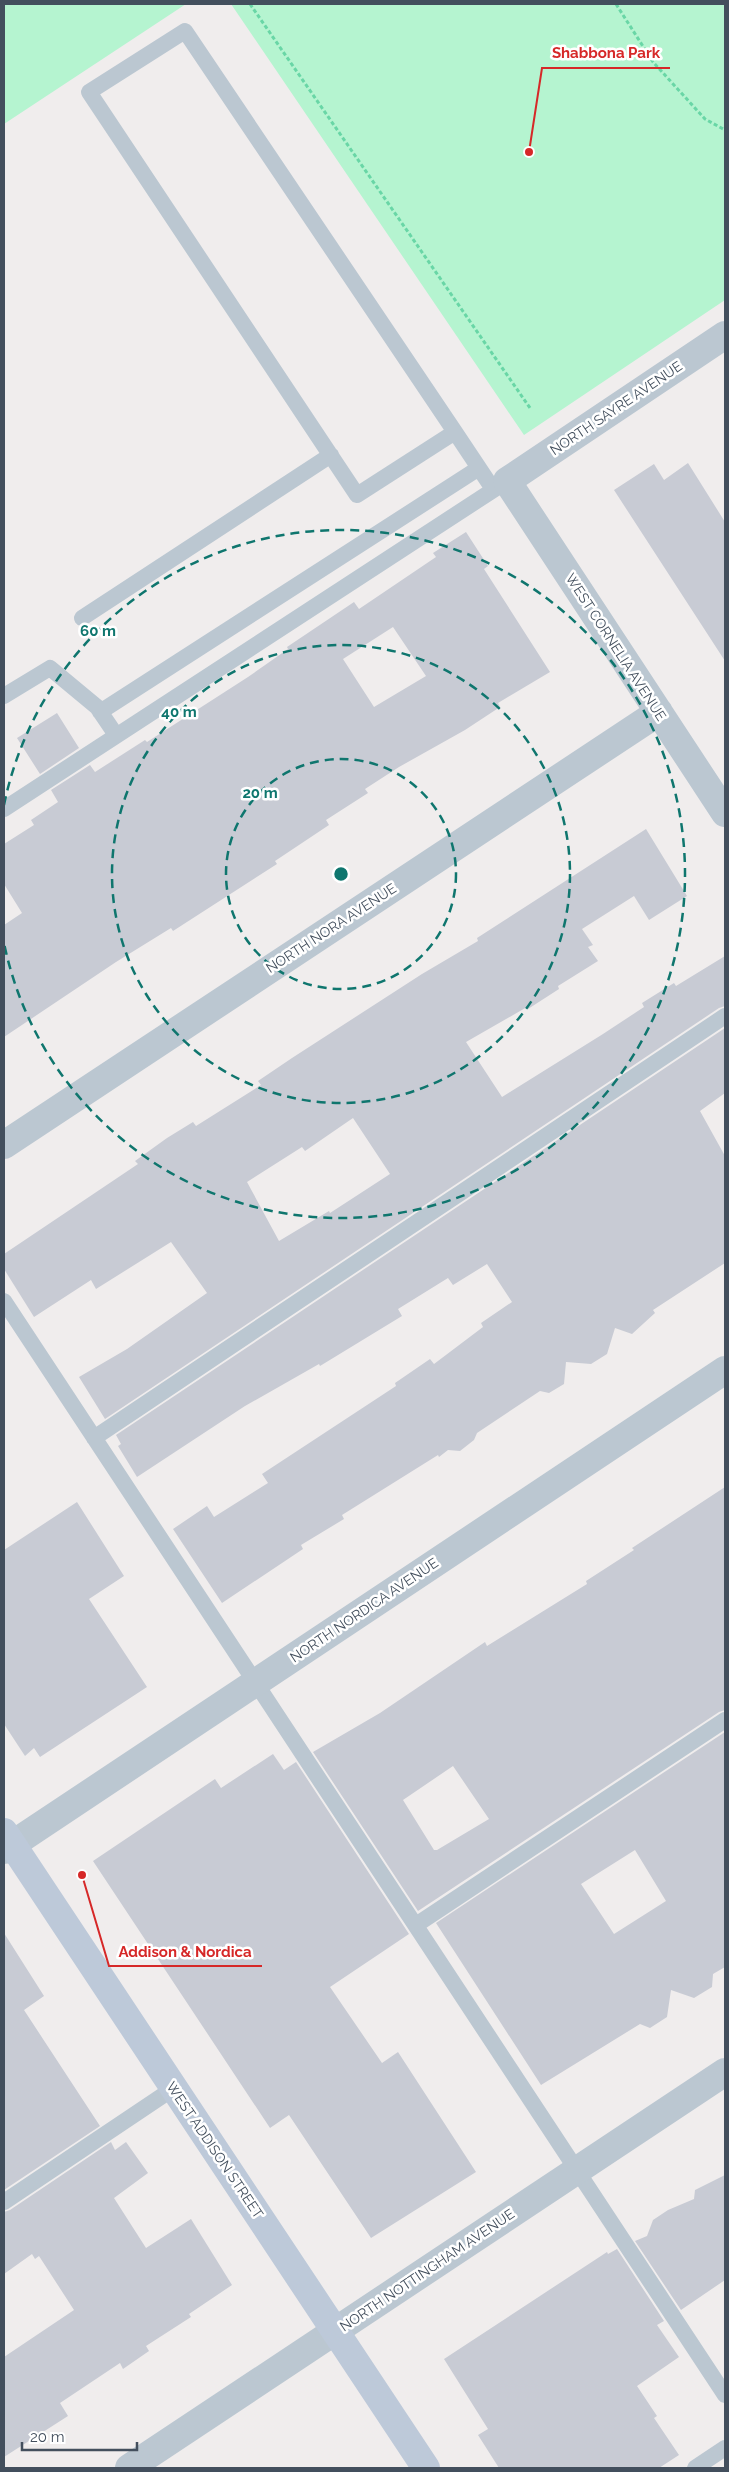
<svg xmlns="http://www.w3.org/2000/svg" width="729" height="2472" font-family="Raleway,sans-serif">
	<rect width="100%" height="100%" fill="#f0eded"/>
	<path fill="#b5f4d0" d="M 4,4 L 186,4 L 4,124 Z
		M 231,4 L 725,4 L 725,300 L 524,435 Z"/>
	<path fill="#c8cbd4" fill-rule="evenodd" d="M 688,463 L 725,522 L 725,661 L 614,490 L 654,464 L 664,480 Z
		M 466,532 L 488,566 L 484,569 L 550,672 L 498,703 L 500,707 L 465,730 L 399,767 L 365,789 L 368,793 L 326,820 L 329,825 L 275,861 L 277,864 L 173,931 L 171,928 L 116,962 L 4,1037 L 4,925 L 22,913 L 4,884 L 4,844 L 34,825 L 31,820 L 58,802 L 51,790 L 90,765 L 95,772 L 145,740 L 147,742 L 248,677 L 288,649 L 287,647 L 354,602 L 359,609 L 436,557 L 433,553 ZM 393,627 L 426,676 L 374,707 L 343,659 Z
		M 57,713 L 79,748 L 40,774 L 17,738 Z
		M 646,829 L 687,896 L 649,920 L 634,896 L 582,929 L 593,945 L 588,947 L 598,961 L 558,986 L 559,989 L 528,1009 L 527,1007 L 466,1042 L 502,1097 L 603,1034 L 644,1007 L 642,1003 L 674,983 L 676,986 L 725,956 L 725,1006 L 719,1008 L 105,1419 L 79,1377 L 127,1349 L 207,1293 L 171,1242 L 96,1289 L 91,1280 L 34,1317 L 4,1269 L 4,1254 L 138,1164 L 135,1161 L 167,1138 L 193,1122 L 196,1126 L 261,1085 L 258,1081 L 292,1058 L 422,974 L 478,941 L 477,938 ZM 353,1118 L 390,1174 L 330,1213 L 329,1211 L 279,1241 L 247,1182 L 302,1147 L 305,1151 Z
		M 725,1028 L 725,1093 L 700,1111 L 725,1156 L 725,1263 L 653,1310 L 655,1313 L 632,1334 L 615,1328 L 607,1354 L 591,1364 L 566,1362 L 564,1384 L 549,1393 L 540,1391 L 477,1433 L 474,1440 L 460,1451 L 448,1450 L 439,1457 L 438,1455 L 342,1515 L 344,1519 L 301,1545 L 303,1549 L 222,1603 L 173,1529 L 207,1506 L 214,1517 L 268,1483 L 262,1474 L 396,1386 L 395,1383 L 430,1359 L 434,1364 L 483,1327 L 481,1323 L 512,1302 L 487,1264 L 453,1285 L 448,1278 L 398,1309 L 402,1316 L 320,1366 L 319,1364 L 245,1406 L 137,1477 L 118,1446 L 121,1444 L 116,1435 Z
		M 725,1487 L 725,1710 L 719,1712 L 418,1911 L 313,1752 L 380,1713 L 485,1642 L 487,1646 L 587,1584 L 586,1581 L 634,1550 L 632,1548 ZM 453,1766 L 489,1819 L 437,1850 L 434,1850 L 403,1800 Z
		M 77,1502 L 124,1576 L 89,1599 L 147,1687 L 40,1757 L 34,1748 L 25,1756 L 4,1724 L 4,1550 Z
		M 725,1732 L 725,1967 L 713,1974 L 712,1987 L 694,1998 L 671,1990 L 667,2017 L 650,2028 L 640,2024 L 541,2085 L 436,1923 ZM 635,1850 L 666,1901 L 614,1934 L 581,1884 Z
		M 273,1754 L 284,1770 L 296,1762 L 409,1934 L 330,1987 L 382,2063 L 398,2052 L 476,2172 L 371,2238 L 289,2115 L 270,2128 L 93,1861 L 215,1779 L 221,1788 Z
		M 4,1933 L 44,1996 L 24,2010 L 100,2126 L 4,2190 Z
		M 111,2142 L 115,2150 L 126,2142 L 148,2173 L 114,2198 L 146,2248 L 191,2219 L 232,2285 L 189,2314 L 191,2317 L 146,2346 L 149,2351 L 123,2369 L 120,2363 L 60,2403 L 68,2416 L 4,2457 L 4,2357 L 74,2310 L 39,2256 L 35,2259 L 32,2254 L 4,2274 L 4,2212 L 10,2210 Z
		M 725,2175 L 725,2280 L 681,2310 L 635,2241 L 647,2236 L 653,2220 L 668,2210 L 694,2199 L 695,2190 Z
		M 617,2249 L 664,2321 L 657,2325 L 679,2357 L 637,2386 L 657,2416 L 654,2418 L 679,2455 L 659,2468 L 499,2468 L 478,2435 L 488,2429 L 444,2359 L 607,2252 L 608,2254 Z"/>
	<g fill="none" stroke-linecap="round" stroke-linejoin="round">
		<path stroke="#69d6a6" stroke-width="3" stroke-dasharray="4 2.5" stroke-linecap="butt" d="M 250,4 L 530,408
			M 616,4 L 653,62 L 705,119 L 725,130"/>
		<path stroke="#bbc7d1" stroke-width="16" d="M 455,432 L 357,495 L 89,92 L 185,31 L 455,432 L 493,489
			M 82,618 L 331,455
			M 4,696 L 50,668 L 97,707 L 116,735
			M 100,712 L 479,468
			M 4,809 L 501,485
			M 4,1301 L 725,2395
			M 94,1438 L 725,1016
			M 416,1925 L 725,1720
			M 4,2202 L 174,2088
			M 695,2468 L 725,2448"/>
		<path stroke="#bbc7d1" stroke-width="28" d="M 725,335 L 507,481 L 725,813
			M 4,1145 L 659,712
			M 4,1850 L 725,1370
			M 129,2468 L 725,2072"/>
		<path stroke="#bdc9d9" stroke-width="28" d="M 4,1832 L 426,2468"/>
	</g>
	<g fill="none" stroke="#0f766e" stroke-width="2.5" stroke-dasharray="9 6">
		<circle cx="341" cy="874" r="115"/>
		<circle cx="341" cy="874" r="229"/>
		<path d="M4 805A344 344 0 1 1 4 943"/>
	</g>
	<g text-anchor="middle" stroke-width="5" stroke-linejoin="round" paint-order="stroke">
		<g font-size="14" fill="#434f5d" stroke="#fff">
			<text transform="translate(616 408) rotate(-34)" y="5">NORTH SAYRE AVENUE</text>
			<text transform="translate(616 647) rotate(57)" y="5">WEST CORNELIA AVENUE</text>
			<text transform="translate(331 928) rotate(-33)" y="5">NORTH NORA AVENUE</text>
			<text transform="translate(364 1610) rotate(-34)" y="5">NORTH NORDICA AVENUE</text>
			<text transform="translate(215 2150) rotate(56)" y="5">WEST ADDISON STREET</text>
			<text transform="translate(427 2270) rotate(-34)" y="5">NORTH NOTTINGHAM AVENUE</text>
		</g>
	</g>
	<circle cx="341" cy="874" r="8" fill="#0f766e" stroke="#fff" stroke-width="2.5"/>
	<g font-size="15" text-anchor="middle" font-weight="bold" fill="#0f766e" stroke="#fff" stroke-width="5" stroke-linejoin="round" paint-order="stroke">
		<text x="98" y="636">60 m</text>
		<text x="179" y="717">40 m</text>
		<text x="260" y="798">20 m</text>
	</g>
	<path fill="none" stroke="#d62828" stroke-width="2" d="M529 152L542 68H670M82 1875L109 1966H262"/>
	<g fill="#d62828" stroke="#fff" stroke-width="2">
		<circle cx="529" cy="152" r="5"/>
		<circle cx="82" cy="1875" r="5"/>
	</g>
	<g font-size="15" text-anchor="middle" font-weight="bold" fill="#d62828" stroke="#fff" stroke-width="5" stroke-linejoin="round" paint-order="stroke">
		<text x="606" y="58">Shabbona Park</text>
		<text x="185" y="1957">Addison &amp; Nordica</text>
	</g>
	<rect width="729" height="2472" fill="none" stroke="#434f5d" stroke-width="10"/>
	<path d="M22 2442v8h115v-8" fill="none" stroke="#434f5d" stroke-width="2.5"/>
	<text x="30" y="2442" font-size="15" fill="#434f5d" stroke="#ffffff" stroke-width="4" paint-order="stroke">20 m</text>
</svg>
